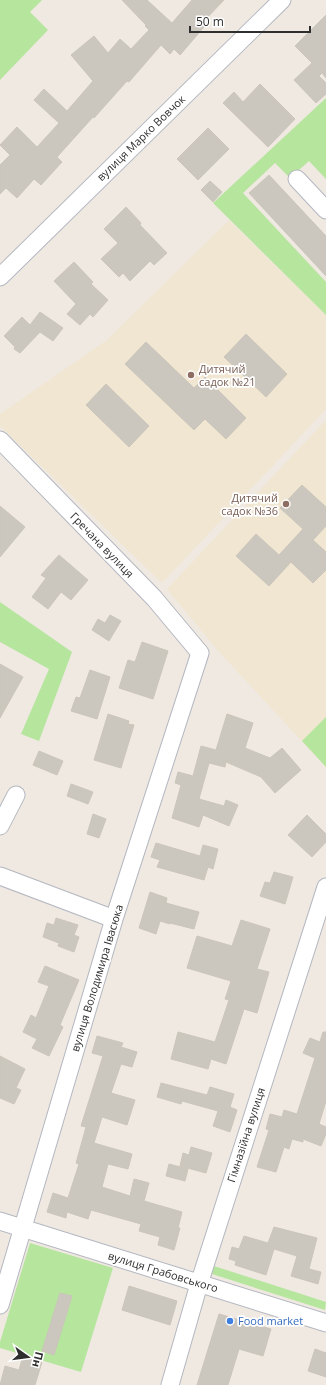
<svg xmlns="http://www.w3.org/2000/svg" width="326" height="1385" font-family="'Open Sans',sans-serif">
	<rect width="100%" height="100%" fill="#efe9e1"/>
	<path fill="#f0e6d1" d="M 229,220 L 326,315 L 326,409 L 162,583 L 0,426 L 0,414 L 107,340 Z
		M 326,420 L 326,767 L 220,653 L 167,589 Z"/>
	<path fill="#b6e59e" d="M 0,0 L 42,0 L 30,12 L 48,30 L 0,80 Z
		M 326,98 L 326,179 L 309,161 L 290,178 L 275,163 L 243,193 L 326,282 L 326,315 L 213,203 Z
		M 0,602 L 72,652 L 39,741 L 21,734 L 49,669 L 0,642 Z
		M 326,717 L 326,767 L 302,741 Z
		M 30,1243 L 113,1268 L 81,1372 L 0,1348 L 0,1342 Z
		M 214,1266 L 326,1302 L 325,1310 L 212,1274 Z"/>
	<path fill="#cbc7bf" stroke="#cbc5ba" d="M 122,0 L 147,0 L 172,23 L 192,0 L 224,0 L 201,24 L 204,27 L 180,55 L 174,49 L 170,54 L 161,45 L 129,82 L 127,81 L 94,118 L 93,117 L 57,157 L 62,162 L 41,185 L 34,179 L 17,198 L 6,188 L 0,194 L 0,165 L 10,155 L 0,145 L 17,127 L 37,147 L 59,123 L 34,100 L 44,89 L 67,111 L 93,81 L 71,55 L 94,36 L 108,53 L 120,39 L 131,49 L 149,30 L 145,26 L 146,25 Z
		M 326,15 L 326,78 L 322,73 L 319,76 L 326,83 L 326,94 L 316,103 L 294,80 L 312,63 L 295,46 Z
		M 260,84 L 295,119 L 268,147 L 223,103 L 234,92 L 243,102 Z
		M 208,128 L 229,149 L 198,180 L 177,159 Z
		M 269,175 L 326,236 L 326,276 L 249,193 Z
		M 210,181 L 222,192 L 213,202 L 201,190 Z
		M 126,207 L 141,223 L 140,225 L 167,253 L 154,265 L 150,261 L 130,281 L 123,273 L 119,277 L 101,259 L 118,243 L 104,229 Z
		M 74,262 L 93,282 L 91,284 L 108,300 L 93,317 L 90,314 L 80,325 L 67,314 L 76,304 L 54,281 Z
		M 40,312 L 63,328 L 53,341 L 40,332 L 20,353 L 14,349 L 15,347 L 4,336 L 22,317 L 30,325 Z
		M 246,334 L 287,374 L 266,397 L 224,357 Z
		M 146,342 L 194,388 L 205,377 L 246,418 L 226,439 L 205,419 L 194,430 L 125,364 Z
		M 106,384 L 149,426 L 129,447 L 86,405 Z
		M 302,485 L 326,507 L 326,526 L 313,540 L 326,552 L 326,570 L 313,583 L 291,562 L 269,586 L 236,556 L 256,534 L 279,555 L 303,529 L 280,508 Z
		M 0,506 L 25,527 L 0,557 Z
		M 59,555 L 88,580 L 71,600 L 61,592 L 48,609 L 32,597 L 46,578 L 41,575 Z
		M 110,615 L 121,621 L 109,641 L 92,630 L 98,619 L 105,623 Z
		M 142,642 L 168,651 L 153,699 L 119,688 L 128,660 L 135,662 Z
		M 0,664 L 23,677 L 0,718 Z
		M 90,670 L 110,677 L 97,719 L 71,711 L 76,697 L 80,698 Z
		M 108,714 L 129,721 L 128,724 L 134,725 L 121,768 L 94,760 Z
		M 227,714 L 253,723 L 245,748 L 270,758 L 282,748 L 301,770 L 275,793 L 261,777 L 226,762 L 225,767 L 209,763 L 199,799 L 224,806 L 226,800 L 238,805 L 229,826 L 203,815 L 199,827 L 172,818 L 181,785 L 175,783 L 178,772 L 193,776 L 201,746 L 216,750 Z
		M 39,751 L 63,761 L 57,775 L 33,765 Z
		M 71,784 L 93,792 L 88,804 L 67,796 Z
		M 93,814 L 106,819 L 99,838 L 87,834 Z
		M 307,815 L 326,834 L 326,842 L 312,857 L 288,835 Z
		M 156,843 L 200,856 L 203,845 L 218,849 L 213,869 L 208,867 L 204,880 L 157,867 L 160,860 L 151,857 Z
		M 274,872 L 293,877 L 285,904 L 260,896 L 265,882 L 270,883 Z
		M 150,892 L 167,898 L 166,903 L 199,912 L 194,929 L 170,923 L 170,924 L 160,921 L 156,934 L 139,928 Z
		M 56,918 L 78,925 L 74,935 L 79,937 L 74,952 L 58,946 L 59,943 L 43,937 L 47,923 L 54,925 Z
		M 241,920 L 270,929 L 257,969 L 269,972 L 257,1013 L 244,1009 L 226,1064 L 211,1059 L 208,1069 L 171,1059 L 178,1032 L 215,1042 L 229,1000 L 225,999 L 231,981 L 187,968 L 197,936 L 232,946 Z
		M 45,966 L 79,980 L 60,1025 L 63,1027 L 49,1056 L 32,1048 L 37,1039 L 23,1032 L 31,1015 L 36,1018 L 49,986 L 38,982 Z
		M 323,1032 L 326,1032 L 326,1101 L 319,1124 L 326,1127 L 326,1134 L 321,1146 L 303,1139 L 303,1142 L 292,1139 L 289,1149 L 284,1147 L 276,1172 L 257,1167 L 269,1130 L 266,1129 L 270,1114 L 282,1117 L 284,1110 L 297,1114 L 315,1058 L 303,1053 L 310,1038 L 320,1042 Z
		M 97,1036 L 123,1043 L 121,1047 L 137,1052 L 132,1067 L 121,1064 L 111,1093 L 135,1100 L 127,1125 L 102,1117 L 94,1143 L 132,1154 L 128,1169 L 108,1164 L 102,1187 L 130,1196 L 134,1179 L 149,1183 L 144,1201 L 182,1212 L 178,1228 L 180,1228 L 174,1250 L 158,1245 L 160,1237 L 139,1231 L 141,1224 L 91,1210 L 88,1219 L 67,1212 L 66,1218 L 47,1212 L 53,1193 L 68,1198 L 79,1164 L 76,1163 L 86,1127 L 81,1126 L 103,1056 L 92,1053 Z
		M 0,1056 L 25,1069 L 16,1088 L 21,1090 L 14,1104 L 0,1098 Z
		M 161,1083 L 207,1095 L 210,1087 L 234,1094 L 230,1107 L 237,1110 L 230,1132 L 213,1126 L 218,1111 L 182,1101 L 181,1104 L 157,1097 Z
		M 191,1147 L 212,1153 L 206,1173 L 180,1166 L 183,1153 L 189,1155 Z
		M 169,1164 L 188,1169 L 185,1181 L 166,1176 Z
		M 274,1227 L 317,1238 L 309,1269 L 321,1272 L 318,1284 L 291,1276 L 297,1256 L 274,1249 L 266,1275 L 235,1265 L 236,1261 L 229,1259 L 232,1247 L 239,1249 L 244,1236 L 268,1243 Z
		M 129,1286 L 177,1301 L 170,1325 L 122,1310 Z
		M 60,1293 L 72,1296 L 54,1355 L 42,1351 Z
		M 219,1314 L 271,1329 L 263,1356 L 239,1349 L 228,1385 L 197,1385 Z
		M 315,1349 L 326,1353 L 326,1377 L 308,1371 Z
		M 23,1356 L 42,1362 L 35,1385 L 0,1385 L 5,1366 L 19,1370 Z"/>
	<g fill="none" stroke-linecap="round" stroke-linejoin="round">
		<defs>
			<path id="minor" d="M 297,179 L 326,210
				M 0,277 L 282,0
				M 0,440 L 154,598 L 200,653 L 114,919 L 0,1305
				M 0,826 L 16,795
				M 0,876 L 114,919
				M 0,1221 L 326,1323
				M 170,1385 L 199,1284 L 326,887"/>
		</defs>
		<use href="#minor" stroke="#b4b7c1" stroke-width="19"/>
		<use href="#minor" stroke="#fff" stroke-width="17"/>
	</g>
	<g fill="#8d6e63" stroke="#fff" stroke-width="1.5">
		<circle cx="191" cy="375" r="4"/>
		<circle cx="286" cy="504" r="4"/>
	</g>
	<circle fill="#3f7fe0" stroke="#fff" stroke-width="1.5" cx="230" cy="1321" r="4"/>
	<g text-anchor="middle" stroke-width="3.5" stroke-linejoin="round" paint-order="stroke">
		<g font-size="11" fill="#2e2e2e" stroke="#fff">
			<text transform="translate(141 138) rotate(-44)" y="4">вулиця Марко Вовчок</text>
			<text transform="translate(102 545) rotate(46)" y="4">Гречана вулиця</text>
			<text transform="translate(97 978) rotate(-73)" y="4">вулиця Володимира Івасюка</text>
			<text transform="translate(246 1135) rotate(-72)" y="4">Гімназійна вулиця</text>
			<text transform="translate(163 1272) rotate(17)" y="4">вулиця Грабовського</text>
		</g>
		<g font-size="11" fill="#785e54" stroke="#fff" text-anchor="start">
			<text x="199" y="373">Дитячий<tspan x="199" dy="13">садок №21</tspan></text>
			<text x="278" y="502" text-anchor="end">Дитячий<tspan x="278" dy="13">садок №36</tspan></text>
		</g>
		<g font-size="11" fill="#366cbe" stroke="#fff" text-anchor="start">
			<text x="238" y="1325">Food market</text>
		</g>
	</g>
	<g transform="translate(28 1357) rotate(104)" stroke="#ffffff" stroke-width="3" paint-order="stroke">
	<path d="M0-3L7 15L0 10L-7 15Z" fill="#2e2e2e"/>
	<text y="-6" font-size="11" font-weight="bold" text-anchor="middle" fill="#2e2e2e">Пн</text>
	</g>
	<path d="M190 26v6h120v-6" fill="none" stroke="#2e2e2e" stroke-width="2"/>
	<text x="196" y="26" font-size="12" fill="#2e2e2e" stroke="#ffffff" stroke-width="3" paint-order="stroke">50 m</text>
</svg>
